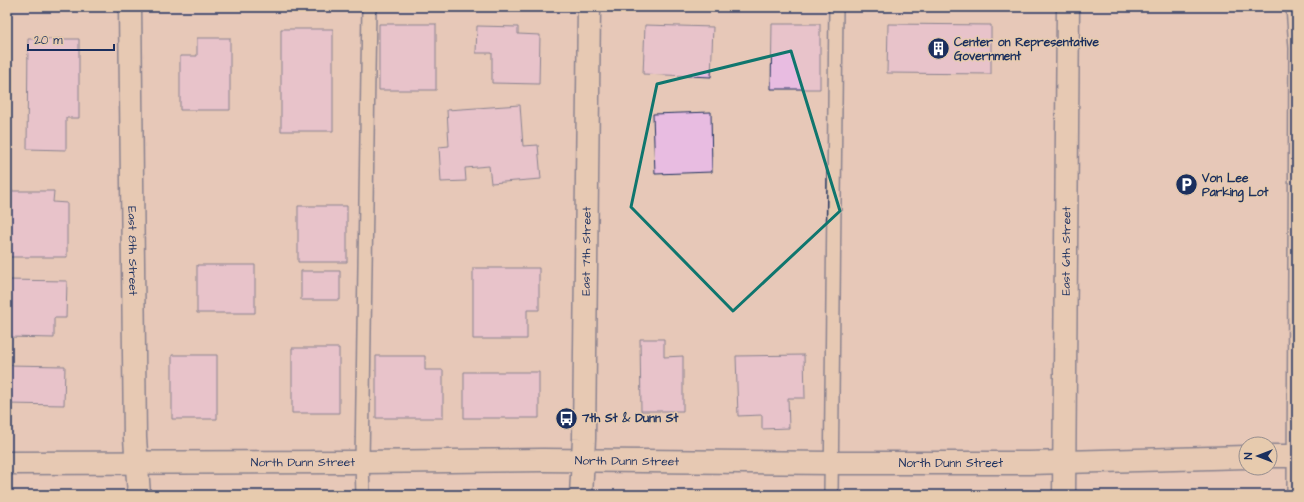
<svg xmlns="http://www.w3.org/2000/svg" width="1304" height="502" font-family="'Architects Daughter',sans-serif">
	<rect width="100%" height="100%" fill="#e7c8b8"/>
	<filter id="ink" filterUnits="userSpaceOnUse"><feTurbulence type="fractalNoise" baseFrequency=".025" numOctaves="2"/><feDisplacementMap in="SourceGraphic" scale="8" xChannelSelector="R" yChannelSelector="G"/><feConvolveMatrix kernelMatrix="1 2 1 2 8 2 1 2 1" color-interpolation-filters="sRGB"/></filter>
	<g filter="url(#ink)">
		<path fill="#e8bce1" stroke="#1b2f5e" d="M 379,24 L 436,24 L 436,90 L 379,90 Z
			M 772,24 L 820,24 L 820,89 L 771,89 Z
			M 888,24 L 991,25 L 991,74 L 887,73 Z
			M 645,25 L 713,27 L 711,77 L 643,74 Z
			M 477,26 L 518,27 L 518,34 L 540,35 L 539,84 L 492,83 L 492,53 L 476,53 Z
			M 281,29 L 333,29 L 333,131 L 281,131 Z
			M 197,38 L 230,38 L 230,110 L 180,110 L 180,56 L 197,56 Z
			M 28,39 L 79,39 L 79,118 L 66,118 L 66,150 L 27,149 Z
			M 520,105 L 523,146 L 538,145 L 541,179 L 491,183 L 489,166 L 465,168 L 466,181 L 441,182 L 439,147 L 449,146 L 447,110 Z
			M 711,112 L 712,172 L 655,174 L 653,114 Z
			M 7,191 L 54,191 L 53,202 L 67,203 L 67,257 L 7,257 Z
			M 298,206 L 347,206 L 347,262 L 298,262 Z
			M 197,265 L 255,265 L 255,313 L 197,313 Z
			M 473,268 L 539,268 L 539,310 L 527,310 L 527,339 L 473,339 Z
			M 301,271 L 340,271 L 340,300 L 301,300 Z
			M 7,280 L 67,281 L 66,318 L 54,318 L 54,338 L 7,337 Z
			M 640,339 L 664,339 L 664,357 L 683,356 L 683,411 L 641,411 Z
			M 292,348 L 339,348 L 339,413 L 292,413 Z
			M 172,355 L 217,355 L 217,419 L 172,419 Z
			M 804,355 L 805,398 L 788,398 L 789,428 L 762,429 L 762,415 L 738,416 L 736,356 Z
			M 376,356 L 425,356 L 425,370 L 443,370 L 443,418 L 376,418 Z
			M 7,365 L 65,366 L 64,405 L 7,404 Z
			M 464,372 L 539,372 L 539,418 L 464,418 Z
			M 232,493 L 278,493 L 278,495 L 232,495 Z"/>
		<g fill="none" stroke-linecap="round" stroke-linejoin="round">
			<defs>
				<path id="service" d="M 1293,7 L 1296,48 L 1294,495
					M 363,495 L 362,462 L 369,7
					M 831,495 L 836,7"/>
				<g id="minor">
					<path id="s1" d="M 130,7 L 135,438 L 139,495"/>
					<path id="s2" d="M 1064,495 L 1068,7"/>
				</g>
				<g id="tertiary">
					<path d="M 1270,456 L 1297,456"/>
					<path id="s3" d="M 7,463 L 362,462 L 543,460 L 831,463 L 1029,463 L 1246,457"/>
					<path id="s4" d="M 581,495 L 584,439 L 589,7"/>
				</g>
			</defs>
			<use href="#service" stroke="#1b2f5e" stroke-width="16"/>
			<use href="#minor" stroke="#1b2f5e" stroke-width="25"/>
			<use href="#tertiary" stroke="#1b2f5e" stroke-width="25"/>
			<use href="#service" stroke="#e7cbae" stroke-width="13"/>
			<use href="#minor" stroke="#e7cbae" stroke-width="22"/>
			<use href="#tertiary" stroke="#e7cbae" stroke-width="22"/>
		</g>
	</g>
	<path d="M0 0H1304V502H0ZM 791,51 L 840,211 L 733,311 L 631,207 L 657,84 Z" fill="#e7c8b8" fill-opacity=".55" fill-rule="evenodd"/>
	<path fill="none" stroke="#0f766e" stroke-width="3" stroke-linejoin="round" d="M 791,51 L 840,211 L 733,311 L 631,207 L 657,84 Z"/>
	<defs>
		<symbol id="building-disc" viewBox="-11 -11 22 22"><circle r="9.5" fill="#1b2f5e" stroke="#e7cbae"/><path d="M-4-6H4V6H1V3H-1V6H-4ZM-2.5-4.3h1.7v1.8h-1.7ZM.8-4.3h1.7v1.8H.8ZM-2.5-1h1.7V.8h-1.7ZM.8-1h1.7V.8H.8Z" fill="#fff"/></symbol>
		<symbol id="parking-disc" viewBox="-11 -11 22 22"><circle r="9.5" fill="#1b2f5e" stroke="#e7cbae"/><path d="M-3.5-5.5H1a3.5 3.5 0 0 1 0 7H-1V5.5H-3.5ZM-1-3.4V-.6H.8a1.4 1.4 0 0 0 0-2.8Z" fill="#fff"/></symbol>
		<symbol id="bus-disc" viewBox="-11 -11 22 22"><circle r="9.5" fill="#1b2f5e" stroke="#e7cbae"/><path d="M-5-6H5V4H4V6H2V4H-2V6H-4V4H-5ZM-3.5-4V0h7V-4ZM-3.5 1.2v1.5H-2V1.2ZM2 1.2v1.5H3.5V1.2Z" fill="#fff"/></symbol>
	</defs>
	<g fill-rule="evenodd">
		<use href="#building-disc" x="926" y="36" width="25" height="25"/>
		<use href="#parking-disc" x="1174" y="172" width="25" height="25"/>
		<use href="#bus-disc" x="554" y="406" width="25" height="25"/>
	</g>
	<g text-anchor="middle" stroke-width="3" stroke-linejoin="round" paint-order="stroke">
		<g font-size="12" font-weight="bold" fill="#1b2f5e" stroke="#e7cbae" text-anchor="start">
			<text x="954" y="46">Center on Representative<tspan x="954" dy="14">Government</tspan></text>
			<text x="1202" y="182">Von Lee<tspan x="1202" dy="14">Parking Lot</tspan></text>
			<text x="582" y="422">7th St &amp; Dunn St</text>
		</g>
		<g font-size="12" fill="#1b2f5e" stroke="#e7cbae">
			<text dy="4" stroke="none"><textPath href="#s1" startOffset="244">East 8th Street</textPath></text>
			<text dy="4" stroke="none"><textPath href="#s4" startOffset="244">East 7th Street</textPath></text>
			<text dy="4" stroke="none"><textPath href="#s2" startOffset="244">East 6th Street</textPath></text>
			<text dy="4" stroke="none"><textPath href="#s3" startOffset="620">North Dunn Street</textPath></text>
			<text dy="4" stroke="none"><textPath href="#s3" startOffset="296">North Dunn Street</textPath></text>
			<text dy="4" stroke="none"><textPath href="#s3" startOffset="944">North Dunn Street</textPath></text>
		</g>
	</g>
	<rect width="1304" height="502" fill="none" stroke="#e7cbae" stroke-width="24"/>
	<rect x="12" y="12" width="1280" height="478" fill="none" stroke="#1b2f5e" stroke-width="1.5" filter="url(#ink)"/>
	<g transform="translate(1258 456) rotate(270)"><circle r="19" fill="#e7cbae" stroke="#958d8e"/>
	<path d="M0-3L7 15L0 10L-7 15Z" fill="#1b2f5e"/>
	<text y="-6" font-size="11" font-weight="bold" text-anchor="middle" fill="#1b2f5e">N</text>
	</g>
	<path d="M28 44v6h86v-6" fill="none" stroke="#1b2f5e" stroke-width="2"/>
	<text x="34" y="44" font-size="12" fill="#1b2f5e" stroke="#e7cbae" stroke-width="3" paint-order="stroke">20 m</text>
</svg>
